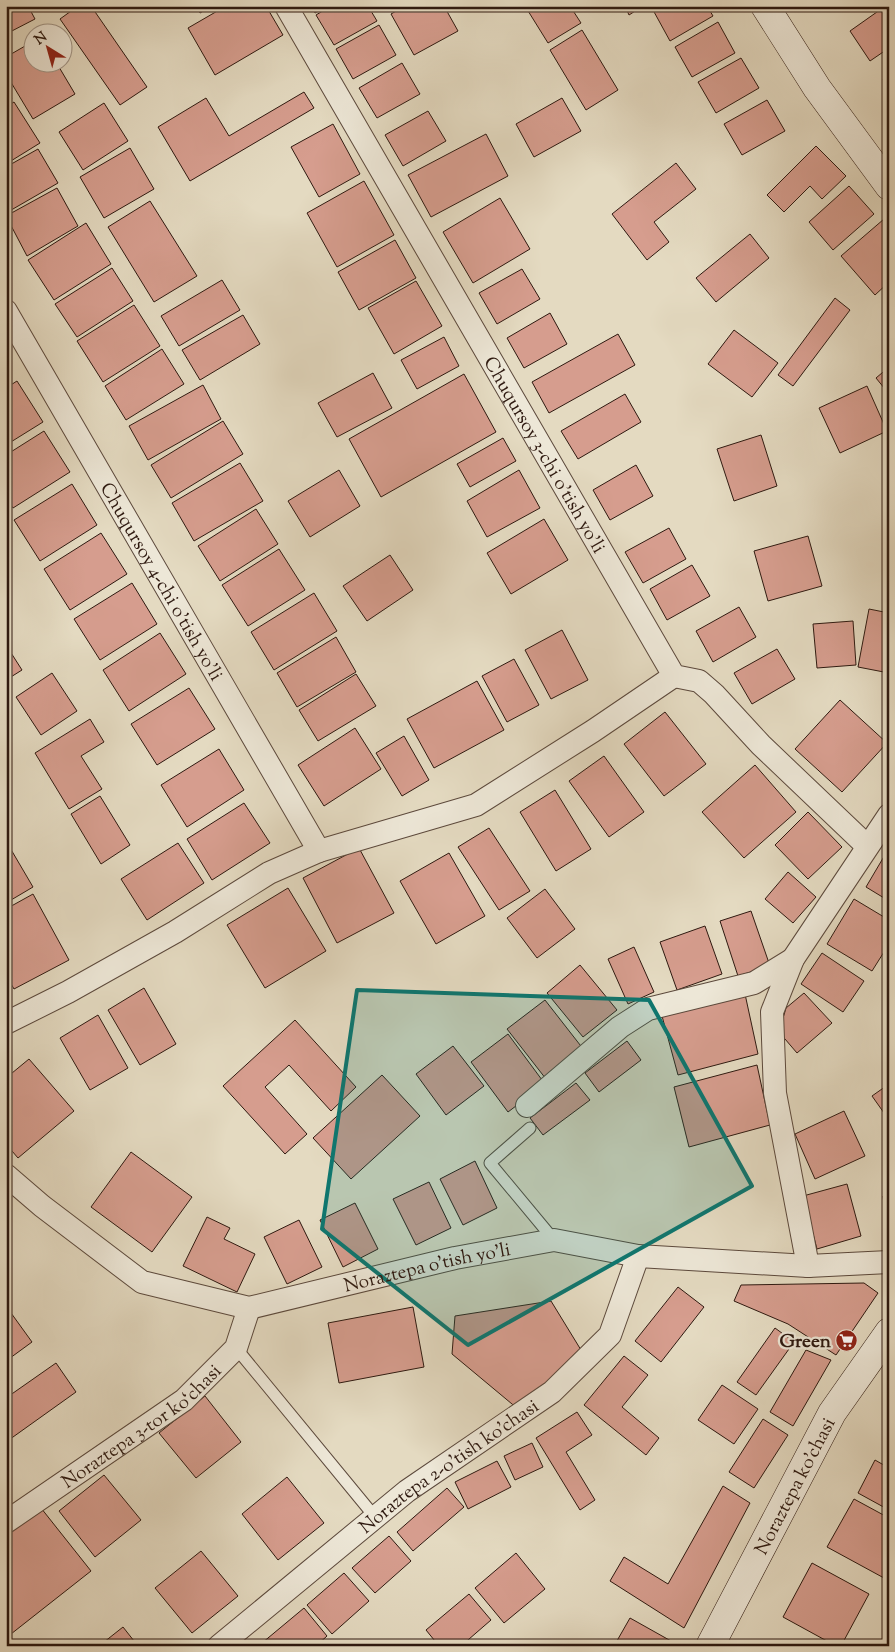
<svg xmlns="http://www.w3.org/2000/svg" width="895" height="1652" font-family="'Sorts Mill Goudy',serif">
	<rect width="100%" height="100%" fill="#e4dac1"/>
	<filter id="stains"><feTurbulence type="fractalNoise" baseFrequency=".004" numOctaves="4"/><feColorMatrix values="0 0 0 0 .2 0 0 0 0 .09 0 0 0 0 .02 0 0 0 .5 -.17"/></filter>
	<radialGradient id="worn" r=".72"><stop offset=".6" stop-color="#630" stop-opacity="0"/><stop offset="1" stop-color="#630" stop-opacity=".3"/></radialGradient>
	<path fill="#d69d8e" stroke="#2e1910" d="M 6,6 L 28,6 L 35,19 L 6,34 Z
		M 78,6 L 91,6 L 147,87 L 120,105 L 60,19 Z
		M 196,6 L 212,6 L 200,13 Z
		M 226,6 L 266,6 L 283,35 L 215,75 L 188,28 Z
		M 311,6 L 328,6 L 315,13 Z
		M 331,6 L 368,6 L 377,21 L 334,45 L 316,15 Z
		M 405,6 L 444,6 L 458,31 L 414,55 L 391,14 Z
		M 525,6 L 570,6 L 581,23 L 548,43 Z
		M 625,6 L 643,6 L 629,15 Z
		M 660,6 L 707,6 L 713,16 L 670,41 L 653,10 Z
		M 884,7 L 889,14 L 889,48 L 870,61 L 850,31 Z
		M 718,22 L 735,53 L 692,77 L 675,47 Z
		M 379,25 L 396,55 L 353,79 L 336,49 Z
		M 582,30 L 618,90 L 586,110 L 550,50 Z
		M 32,42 L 32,62 L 56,62 L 75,94 L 33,119 L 6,74 L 6,57 Z
		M 741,58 L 759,88 L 716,113 L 698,82 Z
		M 402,63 L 420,94 L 377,118 L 359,88 Z
		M 889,75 L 889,88 L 883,79 Z
		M 6,90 L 12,99 L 6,103 Z
		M 304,92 L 314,108 L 190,181 L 158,127 L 206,98 L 229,136 Z
		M 562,98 L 581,131 L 534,157 L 516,124 Z
		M 767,100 L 785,131 L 742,155 L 724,124 Z
		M 14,102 L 40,143 L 6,164 L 6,107 Z
		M 104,103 L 128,141 L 83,170 L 59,132 Z
		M 428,111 L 446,141 L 403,166 L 385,135 Z
		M 333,124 L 360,174 L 319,197 L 291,147 Z
		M 486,134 L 508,176 L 431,217 L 408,175 Z
		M 816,146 L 846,176 L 822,199 L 810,186 L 784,212 L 767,195 Z
		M 130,148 L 154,189 L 104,218 L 80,177 Z
		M 38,149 L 58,183 L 6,213 L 6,167 Z
		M 676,163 L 696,189 L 654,222 L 669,242 L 647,260 L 612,214 Z
		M 364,181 L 394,235 L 337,267 L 307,213 Z
		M 849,186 L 874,214 L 833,250 L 809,222 Z
		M 57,188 L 78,226 L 27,256 L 6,216 Z
		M 500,198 L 530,249 L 473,283 L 443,232 Z
		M 150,201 L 197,276 L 154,302 L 108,227 Z
		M 884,219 L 889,224 L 889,282 L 875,295 L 841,256 Z
		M 86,223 L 111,264 L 54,300 L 28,260 Z
		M 750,234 L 769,258 L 716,302 L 696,278 Z
		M 395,240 L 416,278 L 359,310 L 338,272 Z
		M 112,268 L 133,301 L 77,337 L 55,304 Z
		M 522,269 L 540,299 L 497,324 L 479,293 Z
		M 222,280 L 240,310 L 179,346 L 161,316 Z
		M 416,281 L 442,326 L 394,354 L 368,308 Z
		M 835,298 L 850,310 L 793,386 L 778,375 Z
		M 134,305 L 160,346 L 103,382 L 77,341 Z
		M 550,313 L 567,344 L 524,368 L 507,338 Z
		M 243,315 L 260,344 L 200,380 L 182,350 Z
		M 734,330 L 778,363 L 752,397 L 708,364 Z
		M 618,334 L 635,365 L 549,413 L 532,382 Z
		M 444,337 L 459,366 L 417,389 L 401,360 Z
		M 162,349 L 184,384 L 126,420 L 105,386 Z
		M 889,367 L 889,394 L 876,378 Z
		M 373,373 L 392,408 L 337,437 L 318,403 Z
		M 464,374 L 496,432 L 381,497 L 349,439 Z
		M 17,381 L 43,422 L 6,445 L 6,388 Z
		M 203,385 L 221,419 L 148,460 L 129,426 Z
		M 867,386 L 887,431 L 840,453 L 819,408 Z
		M 625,394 L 641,422 L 578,459 L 561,431 Z
		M 223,421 L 243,454 L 171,498 L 151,465 Z
		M 44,431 L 70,472 L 13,508 L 6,498 L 6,455 Z
		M 761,435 L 777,486 L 734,501 L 717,449 Z
		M 503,438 L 516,461 L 470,487 L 457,464 Z
		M 240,463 L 263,501 L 194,541 L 172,503 Z
		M 636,465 L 653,496 L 610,520 L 593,490 Z
		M 339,470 L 360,506 L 310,537 L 288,501 Z
		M 519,470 L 540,508 L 487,537 L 467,501 Z
		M 72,484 L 97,525 L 40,561 L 14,520 Z
		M 256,509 L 278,544 L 220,581 L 198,546 Z
		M 544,519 L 568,560 L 511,594 L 487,553 Z
		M 669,528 L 686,559 L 643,583 L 625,552 Z
		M 101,533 L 127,574 L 70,610 L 44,569 Z
		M 808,536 L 822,586 L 768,601 L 754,551 Z
		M 886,536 L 889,536 L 889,589 L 884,589 Z
		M 279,549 L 305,590 L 248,626 L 222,585 Z
		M 390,555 L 413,590 L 367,621 L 343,586 Z
		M 692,565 L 710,596 L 667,620 L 650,589 Z
		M 132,583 L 157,624 L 100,660 L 74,619 Z
		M 314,593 L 337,631 L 274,670 L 251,632 Z
		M 739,607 L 756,637 L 713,662 L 696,631 Z
		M 869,609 L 889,613 L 889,673 L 858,667 Z
		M 853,621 L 856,665 L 817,668 L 813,624 Z
		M 562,630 L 588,680 L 551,699 L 525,650 Z
		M 160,633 L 186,674 L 129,711 L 103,670 Z
		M 336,637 L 356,672 L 297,707 L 277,673 Z
		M 6,645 L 22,670 L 6,680 Z
		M 777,649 L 795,679 L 752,704 L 734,673 Z
		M 514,659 L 539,705 L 507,722 L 482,676 Z
		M 52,673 L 77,711 L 41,735 L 16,697 Z
		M 356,674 L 376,706 L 318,741 L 299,710 Z
		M 477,681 L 504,730 L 434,768 L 407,719 Z
		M 189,688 L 215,729 L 157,765 L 131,724 Z
		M 840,700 L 887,743 L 842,792 L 795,749 Z
		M 665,712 L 706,764 L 664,796 L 624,744 Z
		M 90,719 L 104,742 L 81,756 L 102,789 L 69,809 L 35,753 Z
		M 355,728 L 381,769 L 324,806 L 298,765 Z
		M 404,736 L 429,780 L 402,796 L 376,753 Z
		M 219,749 L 244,790 L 187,827 L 161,785 Z
		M 604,756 L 644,812 L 609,837 L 569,781 Z
		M 755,765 L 796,812 L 744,858 L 702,812 Z
		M 555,790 L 591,849 L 556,871 L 520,812 Z
		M 100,796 L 130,845 L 101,864 L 71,814 Z
		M 244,803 L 270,843 L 212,880 L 187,839 Z
		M 808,812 L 842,847 L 808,879 L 775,845 Z
		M 489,828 L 530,891 L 499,910 L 458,847 Z
		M 6,841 L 33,887 L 6,903 Z
		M 178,843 L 204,883 L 147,920 L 121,879 Z
		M 359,848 L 394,913 L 337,943 L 303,878 Z
		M 889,848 L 889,901 L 866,887 Z
		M 449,853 L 485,916 L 436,944 L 400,881 Z
		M 788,872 L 816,897 L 793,923 L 765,899 Z
		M 288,888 L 326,951 L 265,988 L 227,925 Z
		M 545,889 L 575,929 L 537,958 L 507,918 Z
		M 33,894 L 69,960 L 14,989 L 6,975 L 6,909 Z
		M 854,899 L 889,920 L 889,944 L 872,971 L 827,944 Z
		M 751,911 L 770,966 L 738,976 L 720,921 Z
		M 705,926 L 722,974 L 677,990 L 660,942 Z
		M 634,947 L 654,992 L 628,1004 L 608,959 Z
		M 822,953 L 864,981 L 843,1012 L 801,984 Z
		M 580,965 L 617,1010 L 583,1037 L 547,993 Z
		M 144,988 L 176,1044 L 140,1065 L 108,1010 Z
		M 804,993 L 832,1023 L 797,1053 L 779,1032 L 786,1008 Z
		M 745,994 L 758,1054 L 678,1075 L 662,1016 Z
		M 545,1000 L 584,1050 L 546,1079 L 507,1029 Z
		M 98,1015 L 128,1068 L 90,1090 L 60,1038 Z
		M 295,1020 L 356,1087 L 331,1111 L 289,1065 L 265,1087 L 307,1134 L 285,1154 L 223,1086 Z
		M 508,1034 L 545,1084 L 508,1112 L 471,1062 Z
		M 627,1041 L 641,1060 L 599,1092 L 585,1073 Z
		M 453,1046 L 484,1086 L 446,1115 L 416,1074 Z
		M 29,1059 L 74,1111 L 18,1158 L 6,1144 L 6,1078 Z
		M 757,1065 L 770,1125 L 689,1147 L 674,1087 Z
		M 382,1075 L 420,1116 L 351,1179 L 313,1138 Z
		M 576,1083 L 590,1100 L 543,1135 L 530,1118 Z
		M 889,1084 L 889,1120 L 872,1096 Z
		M 844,1111 L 865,1156 L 815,1179 L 795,1134 Z
		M 131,1152 L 192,1197 L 152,1252 L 91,1207 Z
		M 475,1161 L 497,1208 L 463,1225 L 440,1179 Z
		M 429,1182 L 451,1228 L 416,1245 L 393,1199 Z
		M 847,1184 L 861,1236 L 817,1249 L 803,1196 Z
		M 889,1195 L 889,1249 L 883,1196 Z
		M 355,1203 L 378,1249 L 343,1267 L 320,1220 Z
		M 207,1217 L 230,1228 L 224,1239 L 255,1254 L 237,1292 L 183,1266 Z
		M 299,1220 L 322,1267 L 287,1284 L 264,1237 Z
		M 864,1283 L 878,1293 L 836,1355 L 788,1324 L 734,1301 L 741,1285 Z
		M 678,1287 L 704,1307 L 661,1362 L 635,1341 Z
		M 551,1301 L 581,1350 L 518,1409 L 452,1354 L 455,1316 Z
		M 6,1306 L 32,1342 L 6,1361 Z
		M 413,1307 L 424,1367 L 339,1383 L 328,1323 Z
		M 775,1328 L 794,1342 L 756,1395 L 737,1382 Z
		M 806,1350 L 831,1360 L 793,1426 L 770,1412 Z
		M 624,1356 L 648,1375 L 622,1407 L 659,1438 L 646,1455 L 584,1405 Z
		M 56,1363 L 76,1392 L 6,1442 L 6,1398 Z
		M 722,1385 L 758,1409 L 734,1444 L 698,1420 Z
		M 205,1396 L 241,1442 L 196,1478 L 159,1433 Z
		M 577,1412 L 592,1435 L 566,1452 L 595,1500 L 580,1510 L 536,1438 Z
		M 763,1419 L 788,1435 L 754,1488 L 729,1472 Z
		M 532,1443 L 543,1467 L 515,1480 L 504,1456 Z
		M 875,1460 L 889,1468 L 889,1510 L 858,1493 Z
		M 497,1461 L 511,1487 L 468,1509 L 455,1482 Z
		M 104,1475 L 141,1520 L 95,1557 L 59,1511 Z
		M 287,1477 L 324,1523 L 278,1560 L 242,1514 Z
		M 723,1486 L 750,1503 L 684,1628 L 610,1581 L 624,1557 L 668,1584 Z
		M 447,1488 L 464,1507 L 413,1551 L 397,1532 Z
		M 854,1499 L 889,1518 L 889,1570 L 884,1578 L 827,1547 Z
		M 41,1508 L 91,1571 L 11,1634 L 6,1628 L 6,1535 Z
		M 389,1536 L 411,1561 L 375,1593 L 352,1568 Z
		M 201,1551 L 238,1596 L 192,1633 L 155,1588 Z
		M 516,1553 L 545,1589 L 504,1623 L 475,1588 Z
		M 812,1563 L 869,1594 L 841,1646 L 836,1646 L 783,1617 Z
		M 344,1573 L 369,1601 L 332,1634 L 307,1605 Z
		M 469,1594 L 491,1620 L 461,1646 L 439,1646 L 426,1630 Z
		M 304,1608 L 327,1636 L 316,1646 L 264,1646 L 262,1643 Z
		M 630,1618 L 671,1641 L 669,1646 L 614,1646 Z
		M 123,1627 L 138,1646 L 99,1646 Z"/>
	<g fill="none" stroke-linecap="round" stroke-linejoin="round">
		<defs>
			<path id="lane" d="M 530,1128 L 490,1163 L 554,1240
				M 236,1348 L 375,1517"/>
			<g id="street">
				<path id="s1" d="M 286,6 L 674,676 L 699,681 L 714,694 L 761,745 L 867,846"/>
				<path id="s2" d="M 6,311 L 319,851"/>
				<path d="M 6,1023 L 68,992 L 175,932 L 269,873 L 319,851 L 476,805 L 593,731 L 674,676"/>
				<path d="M 527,1106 L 620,1027 L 648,1009 L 754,983 L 793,959"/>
				<path id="s3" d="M 6,1175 L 42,1206 L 142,1282 L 249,1308 L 455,1258 L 554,1240 L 638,1256 L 808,1266 L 889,1262"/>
				<path d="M 808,1266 L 775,1093 L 772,1012 L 793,959 L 889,815"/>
				<path id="s4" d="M 6,1522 L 184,1400 L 236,1348 L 249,1308"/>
				<path id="s5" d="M 219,1646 L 407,1491 L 552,1392 L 610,1335 L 638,1256"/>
			</g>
			<g id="secondary">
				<path d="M 765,6 L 817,88 L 889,186"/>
				<path id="s6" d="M 710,1646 L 832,1413 L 889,1332"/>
			</g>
		</defs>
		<use href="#lane" stroke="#5c493c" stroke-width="13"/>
		<use href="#street" stroke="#5c493c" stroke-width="24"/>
		<use href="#secondary" stroke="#2e1910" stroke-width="29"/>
		<use href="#lane" stroke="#ede7d7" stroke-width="11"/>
		<use href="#street" stroke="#ede7d7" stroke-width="22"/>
		<use href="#secondary" stroke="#ede7d7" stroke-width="28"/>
	</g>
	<path fill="#0f766e" fill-opacity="0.2" stroke="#0f766e" stroke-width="4" stroke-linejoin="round" d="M 357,990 L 649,1000 L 752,1186 L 468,1345 L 322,1229 Z"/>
	<defs>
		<symbol id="supermarket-disc" viewBox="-11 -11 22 22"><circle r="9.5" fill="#8f2418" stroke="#ede7d7"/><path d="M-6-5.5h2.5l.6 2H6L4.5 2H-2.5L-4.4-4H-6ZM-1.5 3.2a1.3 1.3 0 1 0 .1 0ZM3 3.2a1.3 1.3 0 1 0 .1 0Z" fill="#fff"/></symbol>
	</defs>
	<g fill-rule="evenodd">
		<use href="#supermarket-disc" x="834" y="1328" width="25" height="25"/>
	</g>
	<g text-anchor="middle" stroke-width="4.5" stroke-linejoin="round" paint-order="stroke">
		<g font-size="19" fill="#2e1910" stroke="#ede7d7">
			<text dy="7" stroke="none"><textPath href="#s1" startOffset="518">Chuqursoy 3-chi o'tish yo'li</textPath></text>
			<text dy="7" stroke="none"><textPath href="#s2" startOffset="312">Chuqursoy 4-chi o'tish yo'li</textPath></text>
			<text dy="7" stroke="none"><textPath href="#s3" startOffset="466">Noraztepa o'tish yo'li</textPath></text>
			<text dy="7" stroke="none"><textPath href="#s4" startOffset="166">Noraztepa 3-tor ko‘chasi</textPath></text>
			<text dy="7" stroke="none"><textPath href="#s5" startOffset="292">Noraztepa 2-o'tish ko'chasi</textPath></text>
			<text dy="7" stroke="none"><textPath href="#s6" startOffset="181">Noraztepa ko'chasi</textPath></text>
		</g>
		<g font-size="19" font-weight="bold" fill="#2e1910" stroke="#ede7d7" text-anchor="end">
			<text x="831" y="1347">Green</text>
		</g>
	</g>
	<rect width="895" height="1652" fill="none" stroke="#e4dac1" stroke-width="25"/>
	<rect x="8" y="8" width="880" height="1637" fill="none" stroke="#2e1910" stroke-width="2.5"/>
	<rect x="12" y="12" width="870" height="1627" fill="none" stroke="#2e1910"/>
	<g transform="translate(48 48) rotate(323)"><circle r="24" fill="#ede7d7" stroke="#a19587"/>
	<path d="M0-4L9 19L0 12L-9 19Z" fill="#8f2418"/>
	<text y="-8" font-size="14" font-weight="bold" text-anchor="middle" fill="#2e1910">N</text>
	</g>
	<rect width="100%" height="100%" filter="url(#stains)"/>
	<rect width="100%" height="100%" fill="url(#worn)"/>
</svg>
